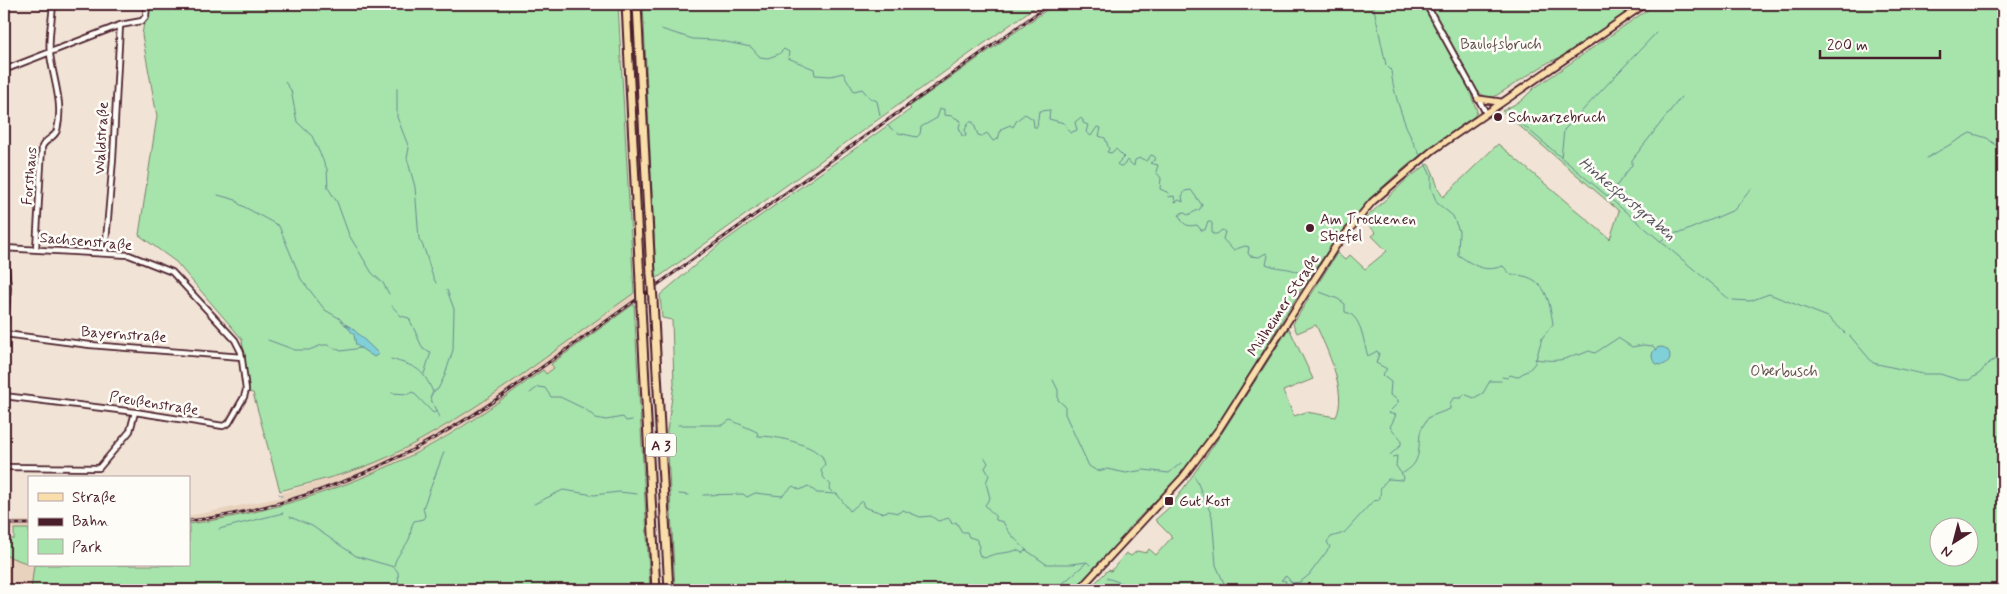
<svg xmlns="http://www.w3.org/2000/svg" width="2007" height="594" font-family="Mynerve,sans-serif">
	<rect width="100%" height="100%" fill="#f1e3d5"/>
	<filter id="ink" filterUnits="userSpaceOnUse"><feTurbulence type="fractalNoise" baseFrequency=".02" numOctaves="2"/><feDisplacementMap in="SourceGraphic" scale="10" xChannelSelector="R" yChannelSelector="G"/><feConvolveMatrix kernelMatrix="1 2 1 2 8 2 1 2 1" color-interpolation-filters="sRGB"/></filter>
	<g filter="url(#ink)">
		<path fill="#e9d2bd" d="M 634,293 L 634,304 L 551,364 L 554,368 L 546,374 L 543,370 L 480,415 L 434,443 L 390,466 L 337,489 L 280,506 L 233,518 L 189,524 L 189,516 L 278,498 L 282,493 L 353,471 L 387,457 L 431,434 L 487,398 Z
			M 4,521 L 29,521 L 29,529 L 4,530 Z
			M 4,555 L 35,566 L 31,590 L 4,590 Z"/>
		<path fill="#a6e4ab" stroke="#78826b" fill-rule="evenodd" d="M 147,4 L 618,4 L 634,293 C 554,350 476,414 388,457 C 354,473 316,481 280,491 L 253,393 L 248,392 L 242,339 L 176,262 L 139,235 L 157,116 L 142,35 Z
			M 643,4 L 1039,4 L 656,279 Z
			M 1055,4 L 1640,4 L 1566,55 L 1549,62 L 1494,97 L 1486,97 L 1477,91 L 1471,95 L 1477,111 L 1475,116 C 1439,142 1399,168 1369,201 C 1315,259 1276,332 1234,399 C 1221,419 1175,494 1156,500 L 1128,529 L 1125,536 L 1074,590 L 675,590 L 667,431 L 674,384 L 672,320 L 662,318 L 660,295 L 719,245 L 911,109 L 909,107 Z
			M 1656,4 L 2003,4 L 2003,590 L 1088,590 L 1108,570 L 1111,571 L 1126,553 L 1131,556 L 1137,551 L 1146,553 L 1149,549 L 1156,555 L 1172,537 L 1155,520 L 1172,505 L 1222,433 L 1289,328 L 1313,379 L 1283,391 L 1294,416 L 1306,412 L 1336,417 C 1348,393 1327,349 1316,325 L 1297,333 L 1293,324 L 1337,253 L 1345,260 L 1350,255 L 1365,269 L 1387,251 L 1372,236 L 1376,233 L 1364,220 L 1407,179 L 1428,164 C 1436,174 1435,186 1443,197 L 1498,144 L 1610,239 L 1619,211 L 1502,111 L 1521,101 L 1533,89 ZM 1940,526 L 1970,526 L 1970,556 L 1940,556 Z
			M 634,304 L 650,590 L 31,590 L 34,565 L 189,565 L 189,524 C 275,512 356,486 433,444 C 472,423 507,395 543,370 L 546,374 L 554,368 L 551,364 Z
			M 14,529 L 29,529 L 29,564 L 4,555 L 4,539 L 14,539 Z"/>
		<path fill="#7fd0d9" stroke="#6a8993" d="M 345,324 L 352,328 L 379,354 L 374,357 L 356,345 L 354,335 Z
			M1652 356a9 9 0 1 1 18 0a9 9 0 1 1-18 0Z"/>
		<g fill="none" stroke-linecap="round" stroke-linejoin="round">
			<path stroke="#6a8993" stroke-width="1" d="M 1373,4 L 1386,65 L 1391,70 C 1393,94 1408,137 1422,158
				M 661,29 L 693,39 L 716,40 L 751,47 L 760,57 L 768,58 L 779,54 L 784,49 L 789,52 L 788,58 L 814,69 L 815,75 L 831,76 L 843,73 L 854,91 L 862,89 L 870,98 L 877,101 L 880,115
				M 285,82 L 291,90 L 297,122 L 312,136 L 327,169 L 328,188 L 337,202 L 349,235 L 372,273 L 383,283 L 389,294
				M 397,88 L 397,117 L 409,148 L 407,158 L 415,187 L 419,239 C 428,252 428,269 436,283
				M 1511,115 L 1729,299
				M 888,126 L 893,130
				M 898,133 L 917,137 L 920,134 L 921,127 L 937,118 L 940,109 L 944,109 L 944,115 L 952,116 L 961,121 L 959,127 L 962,136 L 966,136 L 965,130 L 969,122 L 973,122 L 978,135 L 982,136 L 987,133 L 993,141 L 998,139 L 1001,129 L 1010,125 L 1013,127 L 1017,120 L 1025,114 L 1033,119 L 1034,127 L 1037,127 L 1039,111 L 1050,110 L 1049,119 L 1064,123 L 1070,133 L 1077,130 L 1075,122 L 1080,118 L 1083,120 L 1083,123 L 1088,125 L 1086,132 L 1091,136 L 1097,127 L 1101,128 L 1099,136 L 1105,138 L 1109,149 L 1107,152 L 1111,153 L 1116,149 L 1124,157 L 1117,164 L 1120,166 L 1124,165 L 1127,160 L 1134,166 L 1135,160 L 1140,158 L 1147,161 L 1151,155 L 1154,156 L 1156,159 L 1150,163 L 1158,165 L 1156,172 L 1161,178 L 1160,189 L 1169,193 L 1168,197 L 1174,196 L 1175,202 L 1179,200 L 1183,202 L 1182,196 L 1185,191 L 1191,190 L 1202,205 L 1200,209 L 1188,215 L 1183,212 L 1179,215 C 1183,225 1187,227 1197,225 L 1201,230 L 1205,230 L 1208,221 L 1212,223 L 1212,234 L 1217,234 L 1222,230 L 1225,232 L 1223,239 L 1233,250 L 1245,246 L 1249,247 L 1248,253 L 1250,256 L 1259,257 L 1266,253 L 1268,256 L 1266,264 C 1283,271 1290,265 1306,277
				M 1561,158 L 1564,130 L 1656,33
				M 1927,158 L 1970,133 L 1987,138 L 2003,151
				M 1424,161 L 1431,176 L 1431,188 L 1437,203 L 1453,216 L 1459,231 L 1458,255 C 1474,265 1483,273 1503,266 L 1511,275 C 1545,274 1549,298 1553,324 L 1542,338 L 1535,363 L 1530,369 L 1517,377 L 1510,375 L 1507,378 L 1502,377
				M 218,195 L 236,200 L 239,204 L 279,226 L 301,279 L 325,310 L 339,318 L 349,329
				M 1608,197 L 1632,165 L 1632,160 L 1681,97
				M 1661,241 L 1669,234 L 1683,232 L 1734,210 L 1751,189
				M 1733,300 L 1750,301 L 1769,294 L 1828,317 L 1845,333
				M 392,306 L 401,316 L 409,318 L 423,349 L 431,352 L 424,374
				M 1850,336 L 1873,363 L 1923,374 L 1940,374 L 1959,380 L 1969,380 L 1980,373 L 1990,362 L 2003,356
				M 268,340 L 295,350 L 309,350 L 322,345 L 328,345 L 341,351 L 361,348
				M 391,359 C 416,367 422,367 433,392 L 430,398 L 440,419
				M 1535,359 C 1549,361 1564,362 1576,354 L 1579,355 L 1589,351 L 1595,353 L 1618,338 L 1632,347 L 1643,345 L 1653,346 L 1656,350
				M 1053,380 L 1058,390 L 1058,400 L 1065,406 L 1065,414 L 1089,466 L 1097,471 L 1107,469 L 1126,473 L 1144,470 L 1169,473 L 1181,463
				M 433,392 L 438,389 L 445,375 L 453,350 L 454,309 L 447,290
				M 392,393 L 408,394 L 413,392 L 433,413 L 437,411
				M 530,393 L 538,387 L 545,388 L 551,397 L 560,397 L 585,409 L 596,418 L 606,420 L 623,417 L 626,421 L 632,420
				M 735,422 L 757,432 L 758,436 C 776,436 796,441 812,449 C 816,451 818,454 822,456 L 825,464 L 821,471 L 824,478 L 831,485 L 829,489 L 832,492
				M 678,425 L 723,425 L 730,420 L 733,421
				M 985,458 L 988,463 L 985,468 L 989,475 L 986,483 L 990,498 L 985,505 L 995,516 L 996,520 L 1003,522 C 1011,537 1016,539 1026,550
				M 1403,473 C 1421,463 1418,452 1420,434 C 1421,428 1425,422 1429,417 L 1450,409 L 1450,403 L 1454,398 L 1461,398 L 1464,394 L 1474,398 L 1483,393 L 1490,381 L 1501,381
				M 1195,477 L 1212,516 L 1216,565 L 1227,590
				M 279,494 L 282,496
				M 679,494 L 689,495
				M 703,495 L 743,494 L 747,497 L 755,493 L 782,496 L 793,486 L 800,490 L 808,486 L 817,493 L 837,494 L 850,511 L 862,501 L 864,507 L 882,513 L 888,511 L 898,513 L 903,510 L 920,517 L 931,516 L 938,521 L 949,518 L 952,524 L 956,522 L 962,532 L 967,532 L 969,537 L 976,539 L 980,546 L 978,550 L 980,556 L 985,558 C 995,552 1006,554 1017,550 L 1022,553 L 1026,550 L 1046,564 L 1072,564 L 1087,562 L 1090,565
				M 534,504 L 563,490 L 594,495 L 619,492 L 637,494
				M 290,517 L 312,526 L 356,556 L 394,567 L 398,572 L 399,590
				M 219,529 L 283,513
				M 394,566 C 396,554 406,548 410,537 C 411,531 411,526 414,521 L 423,519 L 425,516 L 423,508 L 444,452
				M 1107,578 L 1124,584 L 1134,590
				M 1060,586 L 1086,563
				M 1041,590 L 1050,589
				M 1257,590 L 1285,587 L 1286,581 L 1281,580 L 1286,576 L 1292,583 L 1300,582 L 1309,575 L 1330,547 L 1327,542 L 1331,537 L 1344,533 L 1373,501 L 1379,500 C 1383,486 1376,492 1388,479 L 1402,480 L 1404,477 L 1396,466 L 1397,456 L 1392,457 L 1390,455 L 1401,445 L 1401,439 L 1390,427 L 1396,415 L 1388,413 L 1398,403 L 1398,400 L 1390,395 L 1391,382 L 1382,375 L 1387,369 L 1376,363 L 1379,354 L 1377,351 L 1368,356 C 1363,342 1362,315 1345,312 L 1345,304 L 1338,299 L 1320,292
				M 1913,590 L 1925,583 L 1940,590 L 1997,585 L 2003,589"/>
			<defs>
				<path id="minor" d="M 1426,4 L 1486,113
					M 4,70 L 120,25 L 142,21 L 146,16 L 147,4
					M 4,248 L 8,288 L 4,336
					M 36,249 L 42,147 C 45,139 55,138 57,130 C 64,104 53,79 50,54 C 48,38 52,20 53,4
					M 105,253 L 113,159 L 120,25
					M 5,334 L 90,345 L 242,357
					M 4,396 L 135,412 L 223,426 L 229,423 L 244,397 L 246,390 L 241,352 L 235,340 L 172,272 L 129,255 L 4,248
					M 4,467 L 99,468 L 130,431 L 135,412"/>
				<path id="major" d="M 1478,99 L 1500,102
					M 1079,590 L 1183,477 L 1219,429 L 1335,247 L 1372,202 L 1433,150 L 1645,4"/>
				<path id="highway" d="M 626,4 L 640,281
					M 637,4 L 651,274
					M 653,300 L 669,590
					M 641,307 L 656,590"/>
			</defs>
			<use href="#minor" stroke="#4a1f2b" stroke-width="8"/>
			<use href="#major" stroke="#4a1f2b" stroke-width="9"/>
			<use href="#highway" stroke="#4a1f2b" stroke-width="11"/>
			<use href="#minor" stroke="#fdfcf7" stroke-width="4.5"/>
			<use href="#major" stroke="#f9ddab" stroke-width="5.5"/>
			<use href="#highway" stroke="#f9ddab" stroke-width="7"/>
			<defs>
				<path id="rail" d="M 189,521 C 304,507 408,461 503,395 L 1050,4
					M 4,524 L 29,524"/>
			</defs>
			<use href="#rail" stroke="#4a1f2b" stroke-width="3"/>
			<use href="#rail" stroke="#fdfcf7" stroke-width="1" stroke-dasharray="4" stroke-linecap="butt"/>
			<defs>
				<path id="highway-bridge" d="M 651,274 L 653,300
					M 640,281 L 641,307"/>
			</defs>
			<use href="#highway-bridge" stroke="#4a1f2b" stroke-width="11" stroke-linecap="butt"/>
			<use href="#highway-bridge" stroke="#f9ddab" stroke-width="7"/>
		</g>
	</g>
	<g fill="#4a1f2b" stroke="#fdfcf7" stroke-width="2">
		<circle cx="1498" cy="117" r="5"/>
		<circle cx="1310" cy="228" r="5"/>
		<rect x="1164" y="496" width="10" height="10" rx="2.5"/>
	</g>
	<g text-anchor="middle" stroke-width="5" stroke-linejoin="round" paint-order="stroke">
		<rect fill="#fdfcf7" stroke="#806168" stroke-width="1" x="646" y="433.5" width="30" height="23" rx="4"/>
		<g font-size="14" font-weight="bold" fill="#4a1f2b">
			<text x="661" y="450">A 3</text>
		</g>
		<g font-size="15" fill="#61504b" stroke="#fdfcf7">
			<text x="1501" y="49">Baulofsbruch</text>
			<text x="1784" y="376">Oberbusch</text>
		</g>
		<g font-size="15" fill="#4a1f2b" stroke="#fdfcf7" text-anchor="start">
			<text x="1508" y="122">Schwarzebruch</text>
			<text x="1320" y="224">Am Trockenen<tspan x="1320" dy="17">Stiefel</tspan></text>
			<text x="1179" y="506">Gut Kost</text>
		</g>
		<g font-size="15" fill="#4a1f2b" stroke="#fdfcf7">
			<text transform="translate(101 138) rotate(-87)" y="5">Waldstraße</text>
			<text transform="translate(29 176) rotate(-85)" y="5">Forsthaus</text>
			<text transform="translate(86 241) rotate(5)" y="5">Sachsenstraße</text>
			<text transform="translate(1283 305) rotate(-57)" y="5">Mülheimer Straße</text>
			<text transform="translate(124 334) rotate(4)" y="5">Bayernstraße</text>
			<text transform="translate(154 403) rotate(9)" y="5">Preußenstraße</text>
		</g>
		<g font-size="16" font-style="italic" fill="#5a545f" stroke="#fdfcf7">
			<text transform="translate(1628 198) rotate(40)" y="6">Hinkesforstgraben</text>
		</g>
	</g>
	<rect width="2007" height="594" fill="none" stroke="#fdfcf7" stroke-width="20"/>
	<rect x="10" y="10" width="1987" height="574" fill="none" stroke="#4a1f2b" stroke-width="2" filter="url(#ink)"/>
	<rect x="28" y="476" width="162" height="90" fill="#fdfcf7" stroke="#b5a4a5"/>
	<rect x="38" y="493" width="25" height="8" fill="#f9ddab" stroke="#b5a4a5"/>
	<text x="72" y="502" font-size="15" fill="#4a1f2b">Straße</text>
	<rect x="38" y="518" width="25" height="8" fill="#4a1f2b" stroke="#b5a4a5"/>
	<text x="72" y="526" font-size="15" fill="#4a1f2b">Bahn</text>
	<rect x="38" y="539" width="25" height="15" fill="#a6e4ab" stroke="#b5a4a5"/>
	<text x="72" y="552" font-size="15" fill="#4a1f2b">Park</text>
	<g transform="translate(1954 542) rotate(216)"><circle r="24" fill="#fdfcf7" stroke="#b5a4a5"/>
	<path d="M0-4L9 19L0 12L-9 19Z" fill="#4a1f2b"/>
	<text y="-8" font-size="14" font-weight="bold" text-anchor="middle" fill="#4a1f2b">N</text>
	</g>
	<path d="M1820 50v8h120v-8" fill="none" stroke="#4a1f2b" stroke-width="2.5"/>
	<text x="1827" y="50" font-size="15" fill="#4a1f2b" stroke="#fdfcf7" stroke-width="4" paint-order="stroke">200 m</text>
</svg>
